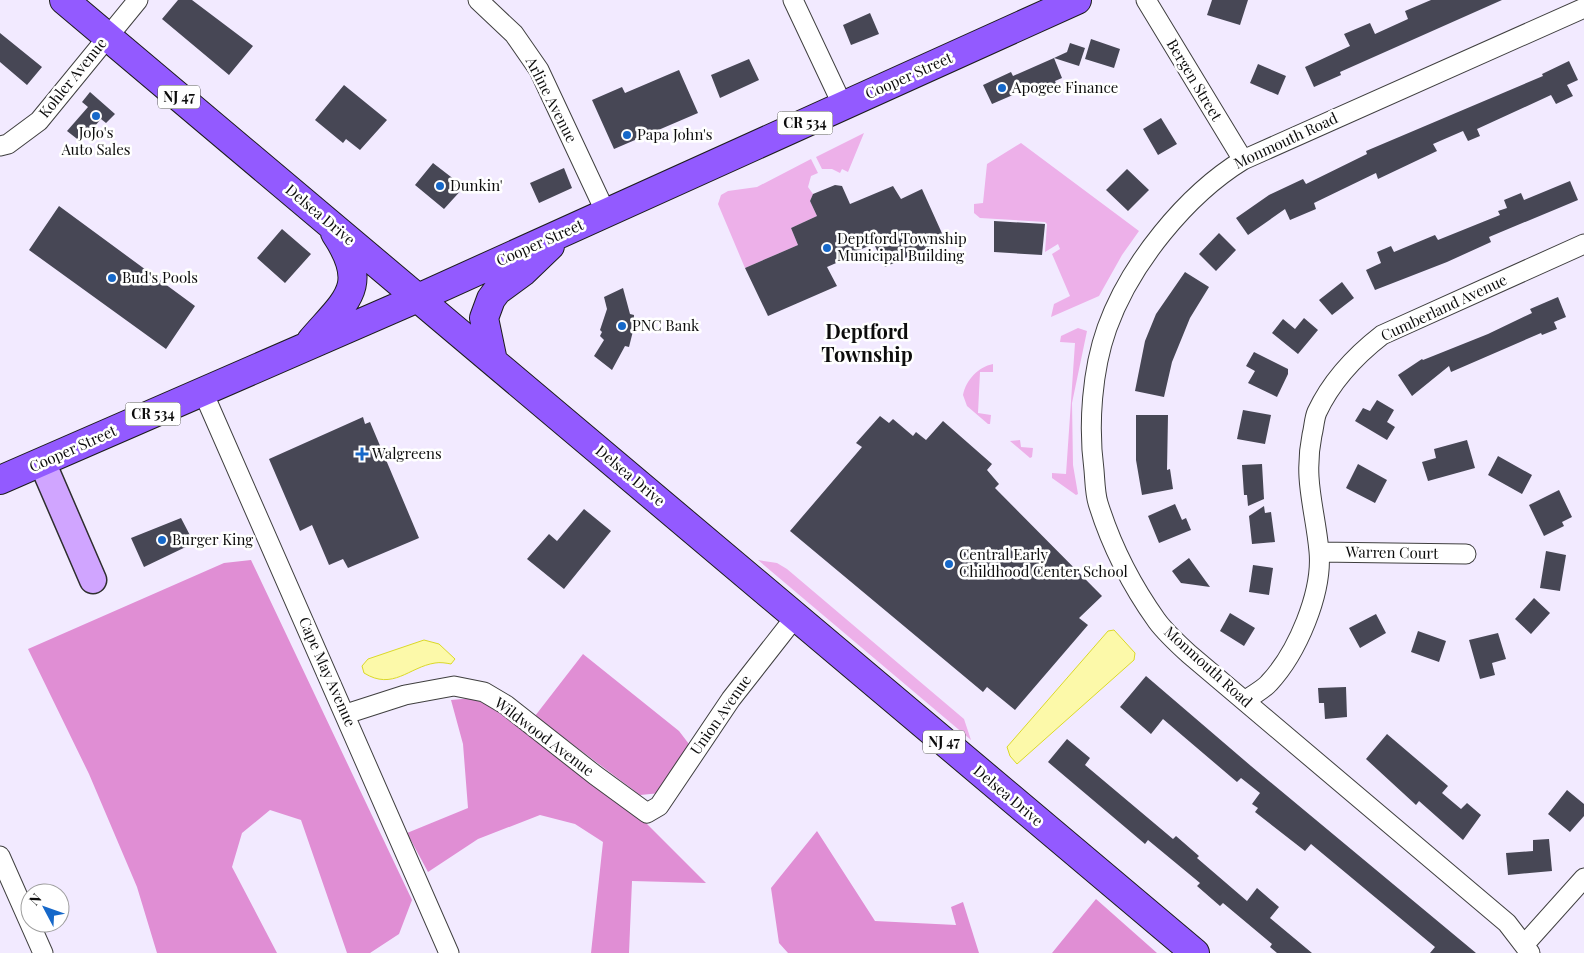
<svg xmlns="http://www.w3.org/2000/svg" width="1584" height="953" font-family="'Playfair Display',serif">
	<rect width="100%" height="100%" fill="#f2eaff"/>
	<path fill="#edb0e9" d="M 864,133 L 848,172 L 842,169 L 840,173 L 832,169 L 822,169 L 816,157 Z
		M 1021,143 L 1139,231 L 1122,255 L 1099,296 L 1051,317 L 1054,304 L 1070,296 L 1052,254 L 1060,249 L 1058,244 L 1045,252 L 1047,224 L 1045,222 L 980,218 L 974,213 L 974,204 L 983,203 L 987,164 Z
		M 811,159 L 818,173 L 811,176 L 808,187 L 813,194 L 810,201 L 817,216 L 791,228 L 798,245 L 745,268 L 718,204 L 721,195 L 728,191 L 757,187 Z
		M 1078,328 L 1087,331 L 1072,403 L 1073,465 L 1078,494 L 1076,495 L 1052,478 L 1052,473 L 1066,474 L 1075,343 L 1060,342 L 1061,336 Z
		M 993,364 L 993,372 L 980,372 L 978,413 L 991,415 L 990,424 L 988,424 L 967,406 L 963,395 C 966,380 978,367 993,364 Z
		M 1020,440 L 1021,447 L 1033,448 L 1032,457 L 1030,458 L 1010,441 Z
		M 758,560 L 777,563 L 787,569 L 964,719 L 971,740 Z"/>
	<path fill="#e08ed4" d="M 251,560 L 412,900 L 399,934 L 370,953 L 347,953 L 301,820 L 270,810 L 242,833 L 232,867 L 277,953 L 157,953 L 137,887 L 89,774 L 28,649 L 224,563 Z
		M 583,654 L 679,731 L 692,748 L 661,793 L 640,795 L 535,716 Z
		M 473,698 L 500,711 L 646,823 L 706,883 L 632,881 L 629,953 L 591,953 L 603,842 L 575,824 L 540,815 L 478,839 L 428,872 L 407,833 L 468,808 L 463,744 L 451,700 Z
		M 817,831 L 875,921 L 956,925 L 951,907 L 963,902 L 979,953 L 788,953 L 779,943 L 771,888 Z
		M 1096,899 L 1157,953 L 1052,953 Z"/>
	<path fill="#fcf9a9" stroke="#dbd928" d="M 1114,630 L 1135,653 L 1134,660 L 1017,764 L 1010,756 L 1007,747 L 1108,631 Z
		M 424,640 L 439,644 L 455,659 L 451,664 C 446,663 440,662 435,663 C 409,667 393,691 364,673 L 362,666 L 368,659 Z"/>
	<path fill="#474755" d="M 178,0 L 192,0 L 253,46 L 229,75 L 162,19 Z
		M 1212,0 L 1248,0 L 1240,25 L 1207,15 Z
		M 1431,0 L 1502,0 L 1340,72 L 1341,75 L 1314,87 L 1305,67 L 1350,46 L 1344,34 L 1370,23 L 1375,34 L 1408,19 L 1405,11 Z
		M 870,13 L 879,34 L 851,45 L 843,25 Z
		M 0,33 L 42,67 L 27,85 L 0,62 Z
		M 1091,39 L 1120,49 L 1114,68 L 1085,59 Z
		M 1070,43 L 1085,48 L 1079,66 L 1054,58 L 1067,52 Z
		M 1054,58 L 1062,78 L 1055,81 L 1058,88 L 1038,97 L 1034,86 L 992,104 L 983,85 L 1011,72 L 1013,76 Z
		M 749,59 L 759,80 L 720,98 L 711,75 Z
		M 1569,61 L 1578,80 L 1567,85 L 1573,96 L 1556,104 L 1551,95 L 1477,129 L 1480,136 L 1468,141 L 1463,131 L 1433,144 L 1437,151 L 1378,179 L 1376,173 L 1314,203 L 1316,209 L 1290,220 L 1285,209 L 1248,235 L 1236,218 L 1269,195 L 1303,179 L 1306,184 L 1367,154 L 1366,151 L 1543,76 L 1542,74 Z
		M 1258,64 L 1286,76 L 1278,95 L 1250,83 Z
		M 679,70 L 698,113 L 614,149 L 592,100 L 622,87 L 625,93 Z
		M 344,85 L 387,120 L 360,150 L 346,139 L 343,143 L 315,120 Z
		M 90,92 L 115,114 L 106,123 L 101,119 L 81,142 L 67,131 L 88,107 L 82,102 Z
		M 1161,118 L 1177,144 L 1158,155 L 1143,129 Z
		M 433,163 L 464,187 L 444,209 L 415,185 Z
		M 564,168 L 572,188 L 539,203 L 530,183 Z
		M 1127,169 L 1149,190 L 1128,211 L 1106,190 Z
		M 1570,181 L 1578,200 L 1489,237 L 1491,242 L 1447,262 L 1375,290 L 1366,270 L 1381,263 L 1377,252 L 1391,246 L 1394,252 L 1435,235 L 1438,240 L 1500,215 L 1498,211 L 1507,208 L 1504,200 L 1521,193 L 1524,200 Z
		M 835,185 L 842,186 L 850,204 L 893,186 L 901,199 L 922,189 L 945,240 L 885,267 L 874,244 L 849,254 L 850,257 L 827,267 L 837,286 L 768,316 L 745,268 L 798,245 L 791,228 L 817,216 L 810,201 L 813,194 Z
		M 59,206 L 195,306 L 166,349 L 29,250 Z
		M 994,221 L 1045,224 L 1042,255 L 994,252 Z
		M 282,229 L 311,254 L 285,283 L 257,258 Z
		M 1219,233 L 1236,250 L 1216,271 L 1199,254 Z
		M 1185,272 L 1209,287 L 1190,318 L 1172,362 L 1164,397 L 1135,391 L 1145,341 L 1156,314 Z
		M 1342,282 L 1354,298 L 1332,315 L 1319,300 Z
		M 623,288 L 630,314 L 634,315 L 633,331 L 629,347 L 625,346 L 612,370 L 594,356 L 604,340 L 600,336 L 602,332 L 600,330 L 607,309 L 604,297 Z
		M 1558,297 L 1566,317 L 1554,322 L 1557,329 L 1542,335 L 1541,333 L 1451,372 L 1449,366 L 1412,396 L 1398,375 L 1422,359 L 1423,360 L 1488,334 L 1532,313 L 1530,309 Z
		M 1304,318 L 1318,330 L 1298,354 L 1272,333 L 1283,319 L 1295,329 Z
		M 1254,352 L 1288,369 L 1288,374 L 1277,397 L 1248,383 L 1255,371 L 1246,366 Z
		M 1377,400 L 1394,410 L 1387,422 L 1395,427 L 1387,440 L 1355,421 L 1363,408 L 1370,411 Z
		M 1243,410 L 1271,415 L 1265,444 L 1237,439 Z
		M 1136,415 L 1168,415 L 1167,470 L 1170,469 L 1173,489 L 1142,495 L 1136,460 Z
		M 880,416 L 889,423 L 893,419 L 913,436 L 916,432 L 926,440 L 943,421 L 992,464 L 987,470 L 999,484 L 995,488 L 1102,596 L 1079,618 L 1088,625 L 1015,710 L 987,687 L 983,692 L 790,531 L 862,447 L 856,443 Z
		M 363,417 L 365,424 L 370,422 L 419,538 L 348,568 L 343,559 L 329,565 L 312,525 L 300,531 L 269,459 Z
		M 1467,440 L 1475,468 L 1428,481 L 1422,462 L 1436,458 L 1434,449 Z
		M 1498,456 L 1532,475 L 1522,494 L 1488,475 Z
		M 1262,464 L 1264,499 L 1248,506 L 1247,495 L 1244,495 L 1242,465 Z
		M 1358,464 L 1387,480 L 1375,503 L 1346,488 Z
		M 1559,490 L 1572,517 L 1562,522 L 1564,526 L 1544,536 L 1529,505 Z
		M 1175,504 L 1182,520 L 1186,518 L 1191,530 L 1159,543 L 1148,516 Z
		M 1264,506 L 1265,513 L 1271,512 L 1275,542 L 1252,544 L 1249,516 Z
		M 584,509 L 611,531 L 564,589 L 527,559 L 549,534 L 557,541 Z
		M 181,518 L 194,543 L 144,567 L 131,538 Z
		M 1546,551 L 1566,555 L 1560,591 L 1540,588 Z
		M 1189,558 L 1210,587 L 1181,583 L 1172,571 Z
		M 1253,565 L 1273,568 L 1269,595 L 1249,592 Z
		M 1534,598 L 1550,613 L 1531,634 L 1515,619 Z
		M 1230,613 L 1255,628 L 1244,646 L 1220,631 Z
		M 1376,614 L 1386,633 L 1360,648 L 1349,628 Z
		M 1418,631 L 1446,641 L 1439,662 L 1411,652 Z
		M 1498,633 L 1506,659 L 1492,663 L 1495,675 L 1480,679 L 1469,640 Z
		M 1146,676 L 1251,766 L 1476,953 L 1430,953 L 1435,947 L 1311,844 L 1305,851 L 1255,812 L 1258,808 L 1252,804 L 1260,793 L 1241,778 L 1237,782 L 1163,719 L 1151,734 L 1120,707 Z
		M 1346,687 L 1347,717 L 1325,719 L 1324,703 L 1319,703 L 1318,688 Z
		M 1387,734 L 1448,786 L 1442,793 L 1461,809 L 1467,803 L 1481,815 L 1463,840 L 1419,801 L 1416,805 L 1366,759 Z
		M 1067,739 L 1090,758 L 1085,765 L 1173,839 L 1176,836 L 1199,856 L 1197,858 L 1247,901 L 1257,888 L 1279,907 L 1270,918 L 1312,953 L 1277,953 L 1270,947 L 1272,944 L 1223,903 L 1220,906 L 1197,886 L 1200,883 L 1148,840 L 1145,844 L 1048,762 Z
		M 1567,790 L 1584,804 L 1584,816 L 1570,832 L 1548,814 Z
		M 1549,839 L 1552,871 L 1508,875 L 1506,853 L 1533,851 L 1533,840 Z"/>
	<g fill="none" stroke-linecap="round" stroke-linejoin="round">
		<defs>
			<path id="street" d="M 478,0 L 514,34 L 539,70 L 606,213
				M 793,0 L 843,106
				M 1146,0 L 1243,160
				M 0,146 L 8,144 L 39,121 L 138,0
				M 203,392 L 449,953
				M 1319,552 L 1466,554
				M 1245,701 C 1252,695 1263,690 1269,683 C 1297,653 1323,593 1319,551 C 1315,508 1303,480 1312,435 C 1314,428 1314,419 1317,412 C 1332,380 1355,356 1382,335 L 1584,244
				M 346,714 L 405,695 L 454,686 L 484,692 L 506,705 L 595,775 L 647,813 L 659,806 L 731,699 L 796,616
				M 0,856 L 43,953
				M 1524,945 L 1584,878
				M 1530,953 L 1507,923 L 1189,654 C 1178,644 1166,633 1157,621 C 1132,586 1111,545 1098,503 C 1095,493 1095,481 1094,470 C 1088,425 1092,370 1107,328 C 1130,264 1186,195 1243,160 L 1584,8"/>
			<path id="secondary" d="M 42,462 L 93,580"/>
			<path id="primary" d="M 64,0 L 1195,953
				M 311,341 C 346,300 371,287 335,233
				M 493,361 L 484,318 L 491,299 L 497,291 L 523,272 L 550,246
				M 0,480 L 418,298 L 1077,0"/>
		</defs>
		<use href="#street" stroke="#3f3f3f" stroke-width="21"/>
		<use href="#secondary" stroke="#2e2e2e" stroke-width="29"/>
		<use href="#primary" stroke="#1d1d1d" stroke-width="30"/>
		<use href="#street" stroke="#fff" stroke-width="19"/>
		<use href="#secondary" stroke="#d0a5ff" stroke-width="26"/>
		<use href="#primary" stroke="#935aff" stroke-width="28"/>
	</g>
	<g fill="#1668c9" stroke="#fff" stroke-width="2">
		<circle cx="1002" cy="88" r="5"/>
		<circle cx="96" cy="116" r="5"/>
		<circle cx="627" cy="135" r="5"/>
		<circle cx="440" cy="186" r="5"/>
		<circle cx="827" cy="248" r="5"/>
		<circle cx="112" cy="278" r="5"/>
		<circle cx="622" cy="326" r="5"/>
		<path d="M359.5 446.5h5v5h5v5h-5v5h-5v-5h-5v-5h5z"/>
		<circle cx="162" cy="540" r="5"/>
		<circle cx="949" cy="564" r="5"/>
	</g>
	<g text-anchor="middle" stroke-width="5" stroke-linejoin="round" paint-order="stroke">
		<g fill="#fff" stroke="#555" stroke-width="1">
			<rect x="158" y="85.5" width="42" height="23" rx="4"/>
			<rect x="777.5" y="111.5" width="55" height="23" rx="4"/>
			<rect x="125.5" y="402.5" width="55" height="23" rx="4"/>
			<rect x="923" y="730.5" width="42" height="23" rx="4"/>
		</g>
		<g font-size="14" font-weight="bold" fill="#0c0c0c">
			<text x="179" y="102">NJ 47</text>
			<text x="805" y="128">CR 534</text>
			<text x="153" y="419">CR 534</text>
			<text x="944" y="747">NJ 47</text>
		</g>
		<g font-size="15" fill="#0c0c0c" stroke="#fff">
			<text transform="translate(909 76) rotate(-24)" y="5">Cooper Street</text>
			<text transform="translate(73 78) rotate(-51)" y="5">Kohler Avenue</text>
			<text transform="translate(1194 80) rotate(59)" y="5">Bergen Street</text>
			<text transform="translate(551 100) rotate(63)" y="5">Arline Avenue</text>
			<text transform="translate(1286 141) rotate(-25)" y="5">Monmouth Road</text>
			<text transform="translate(320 215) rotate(40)" y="5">Delsea Drive</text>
			<text transform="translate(540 243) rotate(-24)" y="5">Cooper Street</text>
			<text transform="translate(1444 308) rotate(-25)" y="5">Cumberland Avenue</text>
			<text transform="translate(73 449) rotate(-24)" y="5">Cooper Street</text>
			<text transform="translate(630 476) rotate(40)" y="5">Delsea Drive</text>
			<text transform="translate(1392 553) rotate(1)" y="5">Warren Court</text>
			<text transform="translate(1208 667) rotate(42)" y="5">Monmouth Road</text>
			<text transform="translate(327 672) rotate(66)" y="5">Cape May Avenue</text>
			<text transform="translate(721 715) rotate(-55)" y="5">Union Avenue</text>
			<text transform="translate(544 737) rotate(37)" y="5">Wildwood Avenue</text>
			<text transform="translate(1008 796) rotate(40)" y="5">Delsea Drive</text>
		</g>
		<g font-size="15" fill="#0c0c0c" stroke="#fff" text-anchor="start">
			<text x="1012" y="93">Apogee Finance</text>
			<text x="96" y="138" text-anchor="middle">JoJo's<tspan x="96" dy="17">Auto Sales</tspan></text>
			<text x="637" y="140">Papa John's</text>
			<text x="450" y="191">Dunkin'</text>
			<text x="837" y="244">Deptford Township<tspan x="837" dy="17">Municipal Building</tspan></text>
			<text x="122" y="283">Bud's Pools</text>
			<text x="632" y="331">PNC Bank</text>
			<text x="372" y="459">Walgreens</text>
			<text x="172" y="545">Burger King</text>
			<text x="959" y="560">Central Early<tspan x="959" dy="17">Childhood Center School</tspan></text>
		</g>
		<g font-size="20" font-weight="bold" fill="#0c0c0c" stroke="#fff">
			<text x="867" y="339">Deptford<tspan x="867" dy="23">Township</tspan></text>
		</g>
	</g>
	<g transform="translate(45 908) rotate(311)"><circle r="24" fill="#ffffff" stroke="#9e9e9e"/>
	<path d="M0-4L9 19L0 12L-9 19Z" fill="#1668c9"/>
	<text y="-8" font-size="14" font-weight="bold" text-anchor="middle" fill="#0c0c0c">N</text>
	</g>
</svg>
